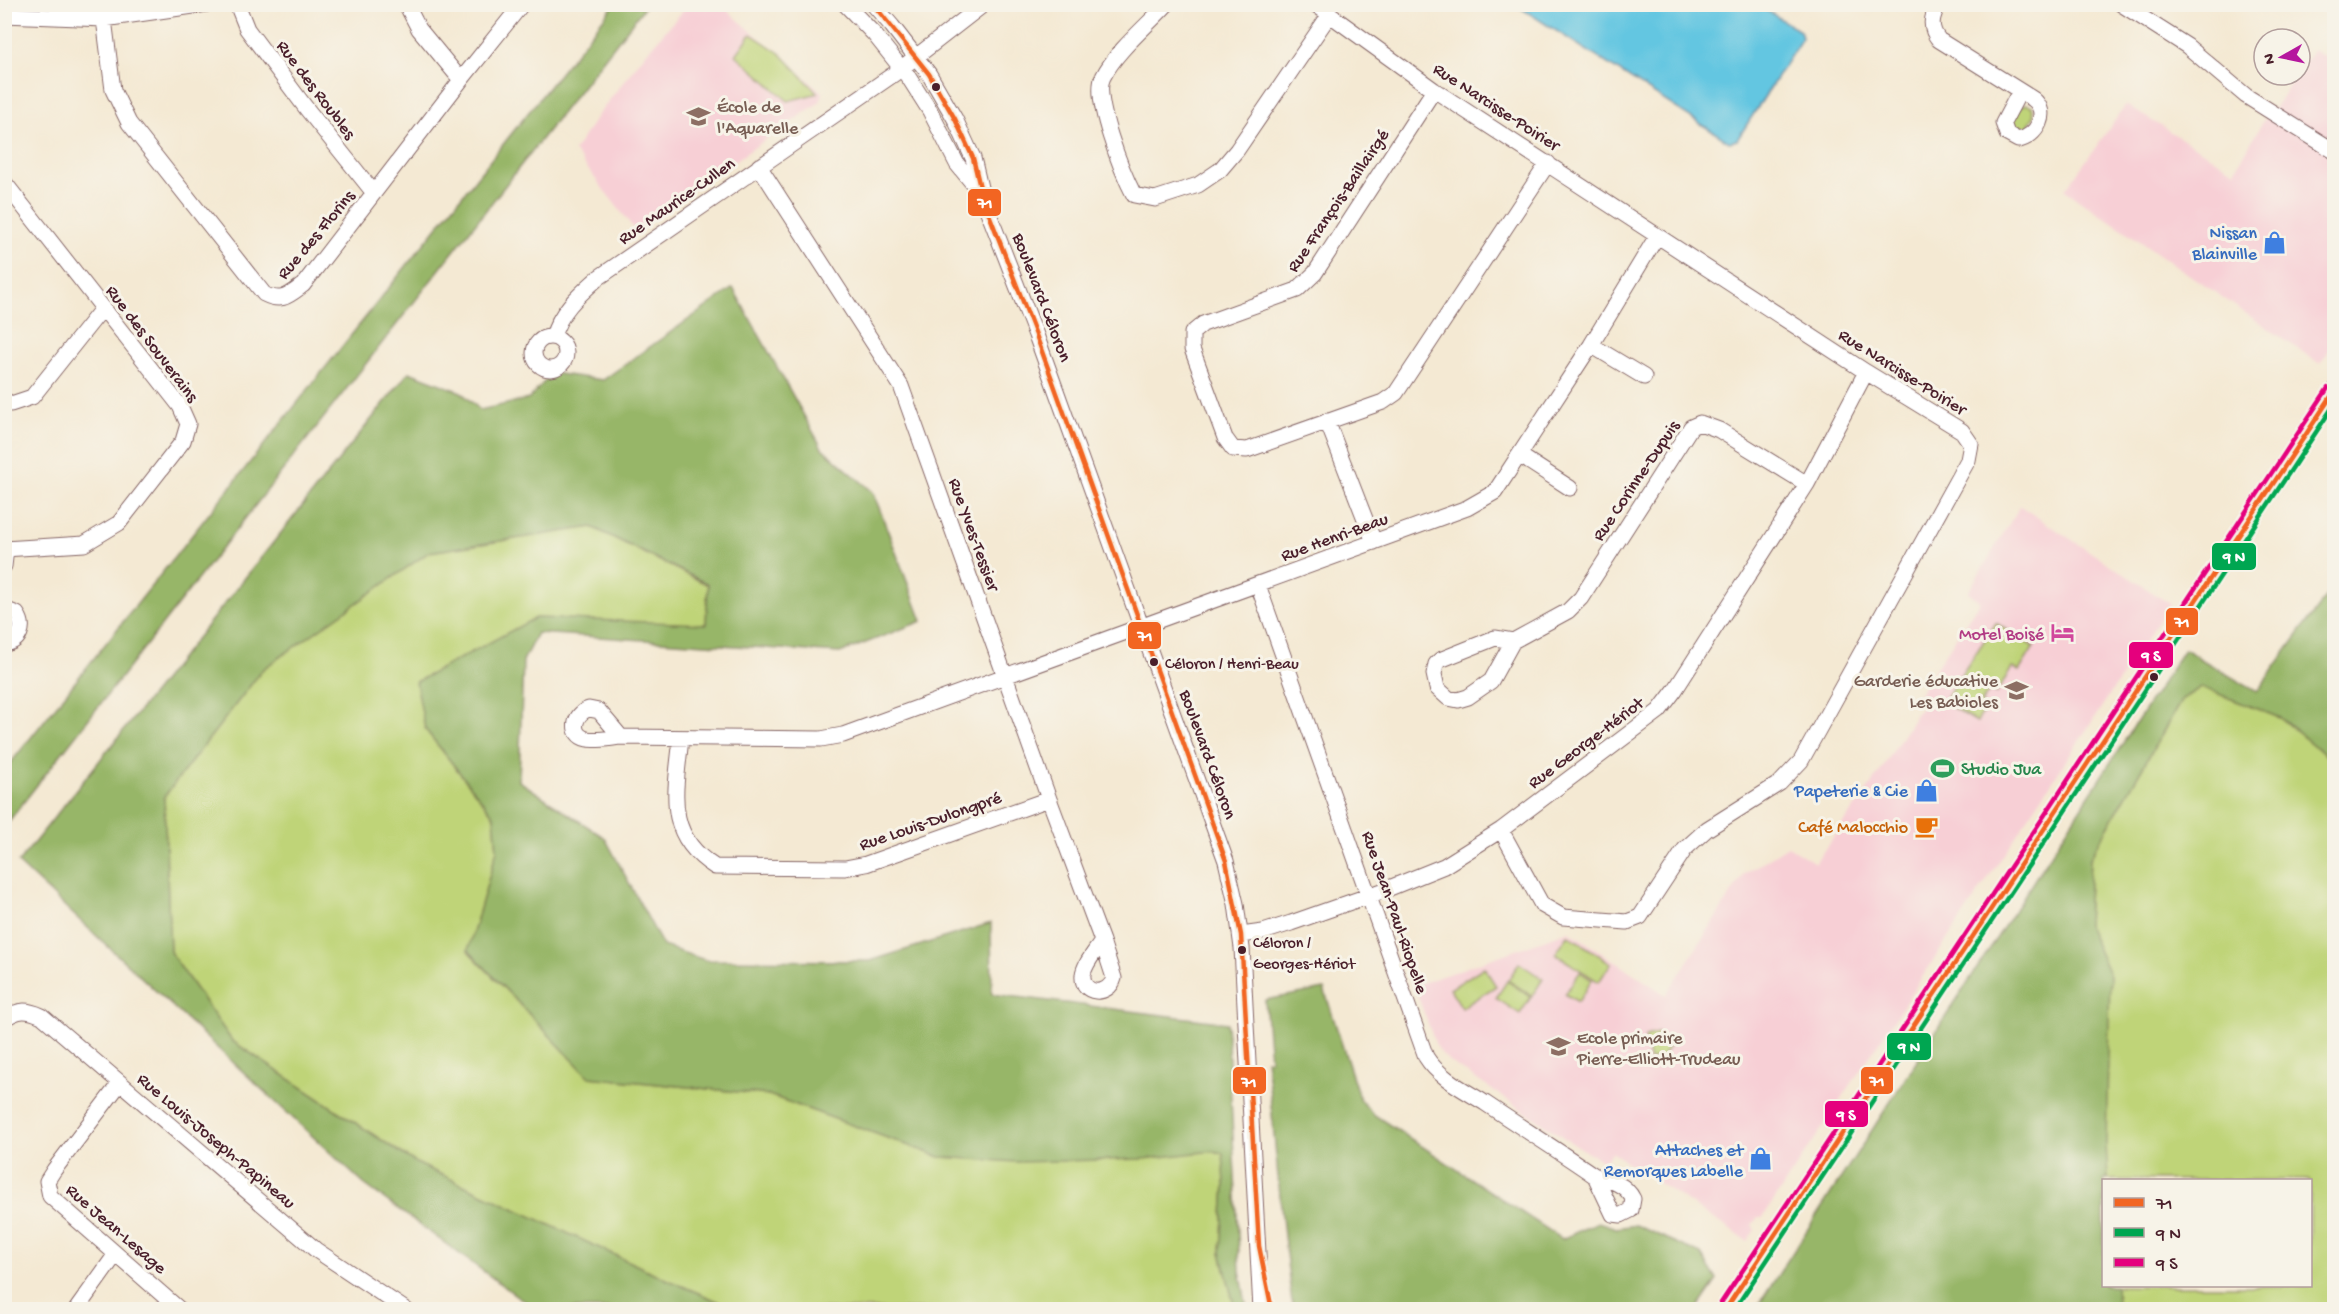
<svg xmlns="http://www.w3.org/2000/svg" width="2339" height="1314" font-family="'Gochi Hand',sans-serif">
	<rect width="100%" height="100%" fill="#f7f3e8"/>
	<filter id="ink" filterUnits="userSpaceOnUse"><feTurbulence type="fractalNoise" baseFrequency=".0167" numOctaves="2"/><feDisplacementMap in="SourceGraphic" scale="12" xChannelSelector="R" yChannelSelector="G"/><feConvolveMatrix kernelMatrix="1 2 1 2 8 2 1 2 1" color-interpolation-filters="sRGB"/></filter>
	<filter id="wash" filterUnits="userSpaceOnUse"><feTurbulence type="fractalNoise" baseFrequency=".008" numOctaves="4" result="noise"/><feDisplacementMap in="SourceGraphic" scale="24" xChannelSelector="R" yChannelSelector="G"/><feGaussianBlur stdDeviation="1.35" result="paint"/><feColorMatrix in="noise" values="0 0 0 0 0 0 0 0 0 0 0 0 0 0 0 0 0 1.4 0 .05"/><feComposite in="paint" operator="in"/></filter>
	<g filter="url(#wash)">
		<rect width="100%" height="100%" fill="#f4e9d3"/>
		<path fill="#f7cfd5" d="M 688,5 L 721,5 L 823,93 L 820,102 L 635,230 L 574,151 L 600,112 L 646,53 Z
			M 2313,50 L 2334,62 L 2334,343 L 2320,364 L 2065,190 L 2126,105 L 2235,171 L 2263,121 L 2278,104 L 2296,75 L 2300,75 L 2300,69 Z
			M 2020,506 L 2170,604 L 1763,1217 L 1758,1217 L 1752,1225 L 1755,1230 L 1747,1241 L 1612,1152 L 1604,1162 L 1569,1141 L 1450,1062 L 1442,1054 L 1436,1045 L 1414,986 L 1569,931 L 1666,995 L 1744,874 L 1788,846 L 1815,863 L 1880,772 L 1923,703 L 1916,698 L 1980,601 L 1968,592 Z"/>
		<path fill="#bfd478" stroke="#847a52" stroke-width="1.5" d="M 751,34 L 781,54 L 818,93 L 788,101 L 736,55 Z
			M 2026,104 L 2032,106 L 2034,116 L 2027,128 L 2021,132 L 2016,131 C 2009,122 2016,108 2026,104 Z
			M 592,527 L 708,585 L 706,625 L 535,618 L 425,729 L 494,816 L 497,850 L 468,951 L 590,1077 L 769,1095 L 940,1157 L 1213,1151 L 1224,1153 L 1225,1184 L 1221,1252 L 1235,1309 L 736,1309 L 675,1283 L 416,1163 L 232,1041 L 170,952 L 164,797 L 263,669 L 429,552 Z
			M 1996,623 L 2034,647 L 2019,671 L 2012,668 L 1996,693 L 1990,690 L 1981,703 L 1986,707 L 1977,722 L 1943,702 Z
			M 2201,687 L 2280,718 L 2334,762 L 2334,1309 L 2117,1309 L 2116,1286 L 2310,1286 L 2310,1180 L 2108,1180 L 2087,925 L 2090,858 L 2182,699 Z
			M 1568,935 L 1611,963 L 1599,982 L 1555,954 Z
			M 1519,963 L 1543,979 L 1532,996 L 1508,980 Z
			M 1484,967 L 1496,986 L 1462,1008 L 1450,989 Z
			M 1580,972 L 1592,980 L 1578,1002 L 1565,994 Z
			M 1507,981 L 1531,997 L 1520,1014 L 1496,998 Z
			M 1657,1033 L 1671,1043 L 1662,1057 L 1649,1060 L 1645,1036 Z"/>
		<path fill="#97b668" stroke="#706a4a" stroke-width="1.5" d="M 614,5 L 646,5 L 5,826 L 5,767 L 13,760 Z
			M 733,288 L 822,448 L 873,492 L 922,621 L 840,653 L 537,633 L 523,661 L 519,781 L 605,838 L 663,946 L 705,960 L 870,961 L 991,923 L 992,994 L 1227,1023 L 1240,1271 L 1247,1309 L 1235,1309 L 1221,1252 L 1225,1184 L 1223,1153 L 1213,1151 L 1144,1159 L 1017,1162 L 940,1157 L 769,1095 L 589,1077 L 468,950 L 497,850 L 494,816 L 425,729 L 416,682 L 535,618 L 706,624 L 708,584 L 592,527 L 429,552 L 263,669 L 164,797 L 170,952 L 232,1041 L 416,1163 L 675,1283 L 736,1309 L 535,1309 L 364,1184 L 18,863 L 409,372 L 461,392 L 480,410 L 529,399 L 552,373 L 603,380 Z
			M 2334,585 L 2334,762 L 2280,718 L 2201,687 L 2182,699 L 2090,858 L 2087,925 L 2110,976 L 2106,1143 L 2108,1180 L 2104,1180 L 2104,1286 L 2116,1286 L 2117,1309 L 1756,1309 L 2184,649 L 2257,692 Z
			M 1324,989 L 1360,1100 L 1373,1114 L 1562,1239 L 1598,1222 L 1616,1228 L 1636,1225 L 1701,1254 L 1717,1280 L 1697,1309 L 1293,1309 C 1281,1226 1276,1143 1266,1059 L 1270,1060 L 1265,1000 Z"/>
		<path fill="#63c6e1" stroke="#567286" stroke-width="1.5" d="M 1516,5 L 1758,5 L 1800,31 L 1802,38 L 1737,140 L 1729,142 Z"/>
	</g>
	<g filter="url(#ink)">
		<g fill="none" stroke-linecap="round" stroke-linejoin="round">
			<defs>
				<path id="minor" d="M 237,4 L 247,29 L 306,108 L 374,193
					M 406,4 L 419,29 L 461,80
					M 845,4 L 874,34 L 909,78 L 930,111 L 957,164 L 979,191
					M 873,4 L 892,26 L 929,74 L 955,119 L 973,158 L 982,196 L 1036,335 L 1226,861 L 1236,904 L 1242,948 L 1261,1310
					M 1167,4 C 1147,26 1116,51 1103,77 C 1092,97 1123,174 1134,195 L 1155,199 L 1198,185 L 1220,170 L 1237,150 L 1330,14
					M 1315,4 L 1434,90 L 1866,372 L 1962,431 L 1971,444 L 1968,460 L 1801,761 L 1780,783 L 1707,829 L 1685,849 L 1640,917 L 1627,922 L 1563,917 L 1542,905 L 1501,830
					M 1939,4 C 1931,17 1929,28 1939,40 L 2033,99 C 2050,112 2037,137 2018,140 L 2007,134 L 2003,123 L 2020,91
					M 2121,4 L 2187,46 L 2246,96 L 2334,151
					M 4,15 L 104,19 L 207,4
					M 104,19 L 113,90 L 129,123 L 264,294 C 282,303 288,296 303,285 L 461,80 L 522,4
					M 1434,90 L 1315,273 L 1297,290 L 1203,324 L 1192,333 L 1192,349 L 1225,438 L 1233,449 L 1247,450 L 1383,402 L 1396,393 L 1548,163
					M 759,166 L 901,386 L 1049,799 L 1102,941
					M 4,182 L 180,406 L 188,424 L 183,441 L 119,523 L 84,544 L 4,549
					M534 353a16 16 0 1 1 32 0a16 16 0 1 1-32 0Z
					M 553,337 C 560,311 579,295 598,278 L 894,74 L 984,4
					M 1591,345 L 1644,377
					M 4,400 L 11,404 L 32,397 L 102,309
					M 1327,421 L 1374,542
					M 1519,455 L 1570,488
					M 4,566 L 6,549
					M 1258,585 L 1426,1057 C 1439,1078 1466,1091 1485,1103 C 1522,1128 1559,1151 1595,1176 C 1610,1180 1626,1184 1633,1199 L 1631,1210 L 1621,1215 L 1613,1214 L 1595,1176
					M 4,609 L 17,614 C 26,627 20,642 4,644
					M 1513,641 L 1495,638 L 1440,660 L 1436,664 L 1434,674 L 1437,688 L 1448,698 L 1458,700 L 1468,697 L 1491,681 L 1513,641 L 1568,611 L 1581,598 L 1691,427 L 1700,423 L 1719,430 L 1807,484
					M 589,709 L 599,711 L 621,737 C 611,738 597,741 587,739 C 569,735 574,713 589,709 Z
					M 621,737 L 821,739 L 843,735 L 1467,508 L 1495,492 L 1591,345 L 1657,236
					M 681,738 C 676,790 663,834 715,867 L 845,868 L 866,864 L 1049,799
					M 1241,935 L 1263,932 L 1291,923 L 1382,891 L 1444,866 L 1501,830 L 1659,711 L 1675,690 L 1807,484 L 1866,372
					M 1102,941 L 1114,978 C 1109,997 1081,995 1083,975 C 1084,964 1096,951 1102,941 Z
					M 4,1019 C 19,1009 26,1009 42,1016 L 316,1250 L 406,1310
					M 120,1083 L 54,1170 L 47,1181 L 50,1196 L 180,1310
					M 76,1310 L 116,1254"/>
				<path id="major" d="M 1725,1310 L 2334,392"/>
			</defs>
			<use href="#minor" stroke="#866666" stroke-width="17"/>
			<use href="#major" stroke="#866666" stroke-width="20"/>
			<use href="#minor" stroke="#fff" stroke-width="15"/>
			<use href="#major" stroke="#fbbe6e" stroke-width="18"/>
			<defs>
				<path id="bus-1" d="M 873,4 L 929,74 L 955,119 L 973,158 L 982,196 L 1036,335 L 1226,861 L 1241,935 L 1259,1246 L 1272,1310
					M 1725,1310 L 2334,392"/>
				<path id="bus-2" d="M 1734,1310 L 2334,405"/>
				<path id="bus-3" d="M 1719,1306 L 2328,388"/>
			</defs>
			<use href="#bus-1" stroke="#f7f3e8" stroke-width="9"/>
			<use href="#bus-2" stroke="#f7f3e8" stroke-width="9"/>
			<use href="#bus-3" stroke="#f7f3e8" stroke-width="9"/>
			<use href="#bus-1" stroke="#f26522" stroke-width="4.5"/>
			<use href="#bus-2" stroke="#00a651" stroke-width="4.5"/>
			<use href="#bus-3" stroke="#e5007d" stroke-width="4.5"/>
		</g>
	</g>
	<defs>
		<symbol id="school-bare" viewBox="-9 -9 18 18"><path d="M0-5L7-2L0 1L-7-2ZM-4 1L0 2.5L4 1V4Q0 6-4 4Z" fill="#8d6e63" stroke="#f7f3e8" stroke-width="2.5" paint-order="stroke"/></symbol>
		<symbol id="shop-bare" viewBox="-9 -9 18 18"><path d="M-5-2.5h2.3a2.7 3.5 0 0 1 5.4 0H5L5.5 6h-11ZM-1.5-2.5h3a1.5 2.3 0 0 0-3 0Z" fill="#3f7fe0" stroke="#f7f3e8" stroke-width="2.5" paint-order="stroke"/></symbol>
		<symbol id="hotel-bare" viewBox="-9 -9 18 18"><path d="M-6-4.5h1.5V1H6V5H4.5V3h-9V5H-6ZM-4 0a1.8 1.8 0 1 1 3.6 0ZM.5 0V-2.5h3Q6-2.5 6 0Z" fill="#d1479c" stroke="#f7f3e8" stroke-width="2.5" paint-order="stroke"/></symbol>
		<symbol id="stadium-bare" viewBox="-9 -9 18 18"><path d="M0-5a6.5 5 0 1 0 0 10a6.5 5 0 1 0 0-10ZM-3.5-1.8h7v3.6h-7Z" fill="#2e9e5b" stroke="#f7f3e8" stroke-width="2.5" paint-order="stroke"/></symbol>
		<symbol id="cafe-bare" viewBox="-9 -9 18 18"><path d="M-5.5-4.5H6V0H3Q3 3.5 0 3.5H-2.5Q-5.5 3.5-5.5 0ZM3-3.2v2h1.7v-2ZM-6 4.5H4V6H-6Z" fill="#e8710a" stroke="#f7f3e8" stroke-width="2.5" paint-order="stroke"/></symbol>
	</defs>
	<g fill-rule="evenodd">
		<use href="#school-bare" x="682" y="100" width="33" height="33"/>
		<use href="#shop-bare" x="2258" y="226" width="33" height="33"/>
		<use href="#hotel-bare" x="2046" y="616" width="33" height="33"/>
		<use href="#school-bare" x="2000" y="674" width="33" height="33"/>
		<use href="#stadium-bare" x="1926" y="752" width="33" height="33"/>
		<use href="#shop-bare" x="1910" y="774" width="33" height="33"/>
		<use href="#cafe-bare" x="1910" y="810" width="33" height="33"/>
		<use href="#school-bare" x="1542" y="1030" width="33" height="33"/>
		<use href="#shop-bare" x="1744" y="1142" width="33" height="33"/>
	</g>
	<g fill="#4a1f2b" stroke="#f7f3e8" stroke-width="2">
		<circle cx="936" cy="87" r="5"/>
		<circle cx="1154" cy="662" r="5"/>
		<circle cx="2154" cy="677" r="5"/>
		<circle cx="1242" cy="950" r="5"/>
	</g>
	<g text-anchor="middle" stroke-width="6" stroke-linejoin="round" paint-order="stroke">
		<g font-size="16" fill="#4a1f2b" stroke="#f7f3e8" text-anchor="start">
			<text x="1165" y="668">Céloron / Henri-Beau</text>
			<text x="1253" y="947">Céloron /<tspan x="1253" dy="21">Georges-Hériot</tspan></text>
		</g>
		<g font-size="18" fill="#4a1f2b" stroke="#f7f3e8">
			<text transform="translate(317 89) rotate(53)" y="6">Rue des Roubles</text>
			<text transform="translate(1497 106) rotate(33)" y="6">Rue Narcisse-Poirier</text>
			<text transform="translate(676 200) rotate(-35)" y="6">Rue Maurice-Cullen</text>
			<text transform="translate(1337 200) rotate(-56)" y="6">Rue François-Baillairgé</text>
			<text transform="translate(315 234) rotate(-50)" y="6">Rue des Florins</text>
			<text transform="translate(1043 297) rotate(69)" y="6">Boulevard Céloron</text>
			<text transform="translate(153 343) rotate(53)" y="6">Rue des Souverains</text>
			<text transform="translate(1903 371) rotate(32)" y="6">Rue Narcisse-Poirier</text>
			<text transform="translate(1635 480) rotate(-56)" y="6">Rue Corinne-Dupuis</text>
			<text transform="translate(975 534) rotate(70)" y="6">Rue Yves-Tessier</text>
			<text transform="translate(1334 536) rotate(-20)" y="6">Rue Henri-Beau</text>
			<text transform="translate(1585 742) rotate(-37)" y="6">Rue George-Hériot</text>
			<text transform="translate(1209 754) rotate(70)" y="6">Boulevard Céloron</text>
			<text transform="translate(930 820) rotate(-19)" y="6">Rue Louis-Dulongpré</text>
			<text transform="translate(1396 912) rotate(71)" y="6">Rue Jean-Paul-Riopelle</text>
			<text transform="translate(217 1140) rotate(40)" y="6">Rue Louis-Joseph-Papineau</text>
			<text transform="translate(117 1228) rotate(41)" y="6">Rue Jean-Lesage</text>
		</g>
		<g font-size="18" fill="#785e54" stroke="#f7f3e8" text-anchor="start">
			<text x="717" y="112">École de<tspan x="717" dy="21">l'Aquarelle</tspan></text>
			<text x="1998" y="686" text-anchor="end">Garderie éducative<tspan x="1998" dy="21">Les Babioles</tspan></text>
			<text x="1577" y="1043">Ecole primaire<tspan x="1577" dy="21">Pierre-Elliott-Trudeau</tspan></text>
		</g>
		<g font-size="18" fill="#366cbe" stroke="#f7f3e8" text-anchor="end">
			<text x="2257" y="238">Nissan<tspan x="2257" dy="21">Blainville</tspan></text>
			<text x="1908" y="796">Papeterie &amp; Cie</text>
			<text x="1743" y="1155">Attaches et<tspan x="1743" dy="21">Remorques Labelle</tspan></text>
		</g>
		<g font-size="18" fill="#b23c85" stroke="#f7f3e8" text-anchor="end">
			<text x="2044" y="639">Motel Boisé</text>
		</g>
		<g font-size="18" fill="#27864d" stroke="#f7f3e8" text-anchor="start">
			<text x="1961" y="774">Studio Jua</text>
		</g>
		<g font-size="18" fill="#c56008" stroke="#f7f3e8" text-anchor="end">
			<text x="1908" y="832">Café Malocchio</text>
		</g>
	</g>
	<g stroke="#f7f3e8" stroke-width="2">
		<rect x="967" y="188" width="35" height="29" rx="6" fill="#f26522"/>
		<rect x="2211" y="542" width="46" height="29" rx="6" fill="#00a651"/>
		<rect x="2165" y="607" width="34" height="29" rx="6" fill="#f26522"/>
		<rect x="1127" y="621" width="35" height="29" rx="6" fill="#f26522"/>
		<rect x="2128" y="641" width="46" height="28" rx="6" fill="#e5007d"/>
		<rect x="1886" y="1032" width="46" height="29" rx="6" fill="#00a651"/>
		<rect x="1860" y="1066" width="34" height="29" rx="6" fill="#f26522"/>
		<rect x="1232" y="1066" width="35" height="29" rx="6" fill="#f26522"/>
		<rect x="1824" y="1100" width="45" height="28" rx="6" fill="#e5007d"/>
	</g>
	<g font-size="16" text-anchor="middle" font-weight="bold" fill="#fff">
		<text x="985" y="208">71</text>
		<text x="2234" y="562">9 N</text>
		<text x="2182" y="627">71</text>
		<text x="1145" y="641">71</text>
		<text x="2151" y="661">9 S</text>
		<text x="1909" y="1052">9 N</text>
		<text x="1877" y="1086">71</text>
		<text x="1249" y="1087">71</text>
		<text x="1846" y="1120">9 S</text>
	</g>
	<rect width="2339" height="1314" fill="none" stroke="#f7f3e8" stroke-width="24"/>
	<rect x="2102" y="1179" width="210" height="108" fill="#f7f3e8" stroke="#b29e9c" stroke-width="1.5"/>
	<rect x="2114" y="1198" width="30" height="9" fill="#f26522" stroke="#b29e9c" stroke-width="1.5"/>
	<text x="2156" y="1209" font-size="18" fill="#4a1f2b">71</text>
	<rect x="2114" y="1228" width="30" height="9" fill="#00a651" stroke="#b29e9c" stroke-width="1.5"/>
	<text x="2156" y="1239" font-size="18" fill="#4a1f2b">9 N</text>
	<rect x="2114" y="1258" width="30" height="9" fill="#e5007d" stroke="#b29e9c" stroke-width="1.5"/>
	<text x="2156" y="1269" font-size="18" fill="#4a1f2b">9 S</text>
	<g transform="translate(2282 57) rotate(261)"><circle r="28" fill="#f7f3e8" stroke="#b29e9c" stroke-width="1.5"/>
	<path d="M0-4.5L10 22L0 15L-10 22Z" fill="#b5179e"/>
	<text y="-9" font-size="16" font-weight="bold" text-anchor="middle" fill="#4a1f2b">N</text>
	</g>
</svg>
